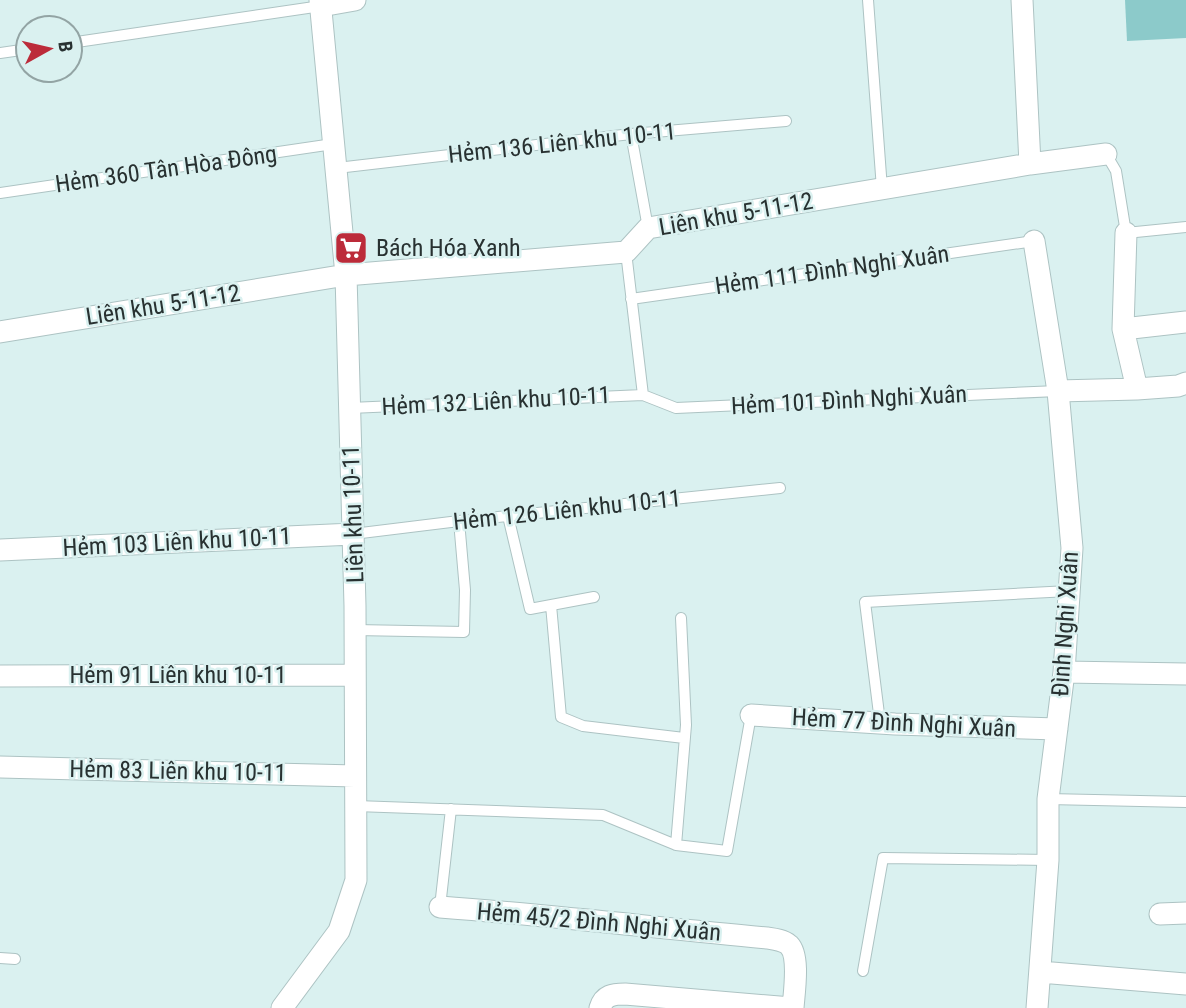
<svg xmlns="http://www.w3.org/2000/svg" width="1186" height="1008" font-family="'Roboto Condensed',sans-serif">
	<rect width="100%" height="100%" fill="#daf1f0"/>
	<path fill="#8ccaca" d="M 1125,0 L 1186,0 L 1186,38 L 1127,41 Z"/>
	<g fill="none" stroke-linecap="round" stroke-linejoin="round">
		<defs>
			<path id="lane" d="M 868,0 L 882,189
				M 70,43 L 321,6
				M 0,53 L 28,49
				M 631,134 L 648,228
				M 1106,154 L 1116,171 L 1126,233 L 1186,227
				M 337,168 L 631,134 L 786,121
				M 0,193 L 333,144
				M 626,252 L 643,395
				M 631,299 L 1034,241
				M 350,408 L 643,395 L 676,408 L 1058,391
				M 508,516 L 530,609 L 594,597
				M 353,534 L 459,521 L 780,488
				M 551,605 L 561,717 L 583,726 L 684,738
				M 355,630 L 464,632 L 465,590 L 459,521
				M 880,722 L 865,602 L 1069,591
				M 1048,799 L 1186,802
				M 356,806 L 603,815 L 676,845 L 727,851 L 751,715
				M 676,845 L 686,725 L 681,618
				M 440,907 L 451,809
				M 0,958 L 15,959
				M 863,971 L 883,858 L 1048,860"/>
			<path id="street" d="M 1022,0 L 1030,164
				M 321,6 L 355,0
				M 1126,233 L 1123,329 L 1137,389
				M 1034,241 L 1058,391 L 1072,548 L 1064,672 L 1048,799 L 1048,860 L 1037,1008
				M 1123,329 L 1186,322
				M 0,332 L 346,275 L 626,252 L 648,228 L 1030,164 L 1106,154
				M 1058,391 L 1137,389 L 1178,386 L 1186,383
				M 0,550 L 353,534
				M 1064,672 L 1186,674
				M 0,676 L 355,675
				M 751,715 L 895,724 L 1057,729
				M 0,767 L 355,776
				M 440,907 C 549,915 658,928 767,938 C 774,939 783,940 789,945 C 800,956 794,993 793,1008
				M 1160,914 L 1186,913
				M 1040,972 L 1186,984
				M 282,1008 L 339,931 L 356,880 L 355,606 L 346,275 L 320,0
				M 600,1008 C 604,995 613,994 625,994 L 791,1008"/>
		</defs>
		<use href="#lane" stroke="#adc3c3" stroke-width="12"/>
		<use href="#street" stroke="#adc3c3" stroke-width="23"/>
		<use href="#lane" stroke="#fff" stroke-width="10"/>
		<use href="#street" stroke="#fff" stroke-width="21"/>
	</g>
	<defs>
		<symbol id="supermarket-square" viewBox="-11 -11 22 22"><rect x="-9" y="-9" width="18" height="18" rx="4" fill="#bc2b3a" stroke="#daf1f0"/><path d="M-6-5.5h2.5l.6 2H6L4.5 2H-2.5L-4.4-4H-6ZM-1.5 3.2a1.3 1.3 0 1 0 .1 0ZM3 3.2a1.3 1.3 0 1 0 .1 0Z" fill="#fff"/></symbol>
	</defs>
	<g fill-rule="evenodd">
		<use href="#supermarket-square" x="332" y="229" width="38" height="38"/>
	</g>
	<g text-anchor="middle" stroke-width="5" stroke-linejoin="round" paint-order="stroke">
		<g font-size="24" fill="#283131" stroke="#daf1f0">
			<text transform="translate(562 143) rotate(-6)" y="8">Hẻm 136 Liên khu 10-11</text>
			<text transform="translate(166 169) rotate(-8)" y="8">Hẻm 360 Tân Hòa Đông</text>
			<text transform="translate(736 214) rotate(-10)" y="8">Liên khu 5-11-12</text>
			<text transform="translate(832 270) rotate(-8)" y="8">Hẻm 111 Đình Nghi Xuân</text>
			<text transform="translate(163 305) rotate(-9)" y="8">Liên khu 5-11-12</text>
			<text transform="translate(849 400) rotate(-3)" y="8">Hẻm 101 Đình Nghi Xuân</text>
			<text transform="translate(496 401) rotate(-3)" y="8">Hẻm 132 Liên khu 10-11</text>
			<text transform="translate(567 510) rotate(-6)" y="8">Hẻm 126 Liên khu 10-11</text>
			<text transform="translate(353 514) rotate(-92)" y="8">Liên khu 10-11</text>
			<text transform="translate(177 542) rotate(-3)" y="8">Hẻm 103 Liên khu 10-11</text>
			<text transform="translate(1065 624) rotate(-86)" y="8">Đình Nghi Xuân</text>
			<text x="178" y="683">Hẻm 91 Liên khu 10-11</text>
			<text transform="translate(904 723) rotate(3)" y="8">Hẻm 77 Đình Nghi Xuân</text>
			<text transform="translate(178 771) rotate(1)" y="8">Hẻm 83 Liên khu 10-11</text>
			<text transform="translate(599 922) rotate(5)" y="8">Hẻm 45/2 Đình Nghi Xuân</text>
		</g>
		<g font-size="24" fill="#283131" stroke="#daf1f0" text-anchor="start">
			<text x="376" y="256">Bách Hóa Xanh</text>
		</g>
	</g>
	<g transform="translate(49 49) rotate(82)"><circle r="33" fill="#daf1f0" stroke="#93a4a4" stroke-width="2"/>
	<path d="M0-5L12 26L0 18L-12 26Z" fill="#bc2b3a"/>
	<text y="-10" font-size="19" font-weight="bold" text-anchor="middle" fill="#283131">B</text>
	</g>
</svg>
